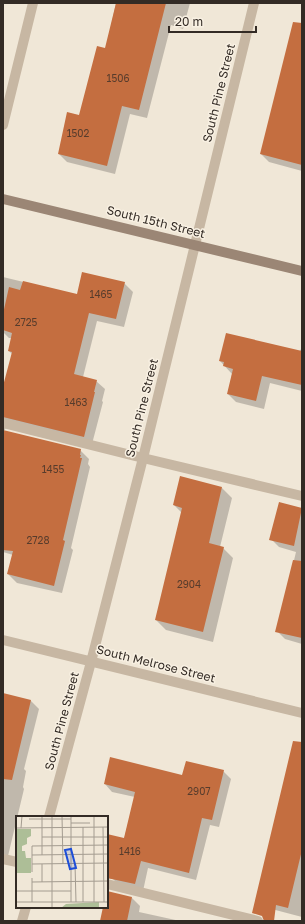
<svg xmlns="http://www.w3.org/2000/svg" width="305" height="924" font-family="'Golos Text',sans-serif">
	<rect width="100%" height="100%" fill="#f0e7d7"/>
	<path fill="#0003" d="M 116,3 L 190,3 L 183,29 L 171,25 L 147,118 L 130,114 L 115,174 L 67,162 L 59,154 L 80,116 L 106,49 Z
		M 302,67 L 302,171 L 269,162 L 261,154 Z
		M 3,277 L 77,295 L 124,283 L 133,292 L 124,327 L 97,321 L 83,377 L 96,381 L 105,389 L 102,401 L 103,402 L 92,444 L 7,426 L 4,431 L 80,450 L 89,459 L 88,464 L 90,467 L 71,548 L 73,550 L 62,593 L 17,583 L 8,574 L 13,555 L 3,552 L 3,391 L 12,354 L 9,351 L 12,338 L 9,338 L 3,332 Z
		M 301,349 L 302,349 L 302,391 L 270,383 L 264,409 L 236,402 L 228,394 L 232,374 L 220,361 L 300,351 Z
		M 222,488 L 232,498 L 220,547 L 223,548 L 233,558 L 213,642 L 166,630 L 156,620 L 182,513 L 174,505 Z
		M 280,503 L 302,509 L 302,644 L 285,639 L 277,631 L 296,552 L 279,547 L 271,539 Z
		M 3,694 L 31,701 L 39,709 L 24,769 L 26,771 L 23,787 L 24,789 L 8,856 L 3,854 Z
		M 223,771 L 231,779 L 219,827 L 210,825 L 196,880 L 148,868 L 143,891 L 119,885 L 113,879 L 107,878 L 107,835 L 124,839 L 135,797 L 112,792 L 105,784 Z
		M 302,784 L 302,917 L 264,907 Z
		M 108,892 L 132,898 L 140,906 L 139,912 L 180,921 L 101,921 L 104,907 L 107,907 Z"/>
	<path fill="#c46e40" d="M 116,3 L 166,3 L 139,110 L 122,106 L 107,166 L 58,154 L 67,112 L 79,115 L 97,46 L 105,48 Z
		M 293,22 L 302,23 L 302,165 L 260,154 Z
		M 82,272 L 125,282 L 116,319 L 89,313 L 74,374 L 97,380 L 94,392 L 95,392 L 84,437 L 3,417 L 3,386 L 12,352 L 8,351 L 12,333 L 3,330 L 3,314 L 9,287 L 20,290 L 23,281 L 77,294 Z
		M 226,333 L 302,351 L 302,385 L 262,376 L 256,401 L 227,394 L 233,369 L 223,366 L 224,362 L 219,361 Z
		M 3,430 L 81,449 L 80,455 L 81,455 L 80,458 L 82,458 L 63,540 L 65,541 L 54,586 L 7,574 L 13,551 L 3,550 Z
		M 180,476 L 222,487 L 209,543 L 224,547 L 203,632 L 155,620 L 182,508 L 173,505 Z
		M 279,502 L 302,508 L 294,546 L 269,540 Z
		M 293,560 L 302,561 L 302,638 L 275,632 Z
		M 3,693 L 31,700 L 12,780 L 3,779 Z
		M 293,741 L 302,742 L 302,850 L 288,908 L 276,905 L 274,921 L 264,921 L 262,916 L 252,913 Z
		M 110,757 L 182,775 L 186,761 L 224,770 L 212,820 L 202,818 L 189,873 L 141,861 L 135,884 L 107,878 L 107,834 L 124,838 L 135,792 L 104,784 Z
		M 107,891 L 132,897 L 127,921 L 100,921 L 103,907 L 107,907 Z"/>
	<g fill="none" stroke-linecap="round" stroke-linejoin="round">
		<path stroke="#c7b7a3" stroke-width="10" d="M 3,423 L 143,458 L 302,496
			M 3,859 L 17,862
			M 107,884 L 258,921"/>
		<path stroke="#c7b7a3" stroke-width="10" d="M 3,125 L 33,3
			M 3,640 L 302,713
			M 49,817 L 91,662 L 143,458 L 254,3
			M 22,921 L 26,907"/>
		<path stroke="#9b8675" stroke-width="10" d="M 3,199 L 302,271"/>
	</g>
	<g text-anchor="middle" stroke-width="3" stroke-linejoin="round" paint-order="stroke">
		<g font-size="10" fill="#573c2c">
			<text x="118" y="82">1506</text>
			<text x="78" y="137">1502</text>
			<text x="101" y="298">1465</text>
			<text x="26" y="326">2725</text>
			<text x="76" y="406">1463</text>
			<text x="53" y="473">1455</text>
			<text x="38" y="544">2728</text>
			<text x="189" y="588">2904</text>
			<text x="199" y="795">2907</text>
			<text x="130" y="855">1416</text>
		</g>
		<g font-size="12" fill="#332b25" stroke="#f8f0e2">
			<text transform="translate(219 93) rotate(-76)" y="4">South Pine Street</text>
			<text transform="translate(156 222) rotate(14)" y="4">South 15th Street</text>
			<text transform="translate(142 408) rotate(-76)" y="4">South Pine Street</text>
			<text transform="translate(156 664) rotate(14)" y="4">South Melrose Street</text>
			<text transform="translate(62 721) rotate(-75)" y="4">South Pine Street</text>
		</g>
	</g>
	<g transform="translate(16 816)">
		<rect width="92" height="92" fill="#f0e7d7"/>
		<path d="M 0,13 L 15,13 L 15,20 L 11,22 L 11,28 L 6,30 L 6,35 L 9,35 L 10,42 L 15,42 L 15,57 L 0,57 ZM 83,86 L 83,92 L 45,92 L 50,88 Z" fill="#adbe97"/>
		<path fill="none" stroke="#a49c90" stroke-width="1" d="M 26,0 L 26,39M 36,0 L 36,92M 46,0 L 47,48M 55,0 L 55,86M 13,3 L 55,3M 55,7 L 74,7M 67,11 L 67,86M 87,11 L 88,86M 0,12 L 92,11M 5,12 L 6,0M 26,21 L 92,21M 16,39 L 92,38M 16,48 L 92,47M 59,48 L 60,86M 16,56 L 16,30 L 92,29M 16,66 L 92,65M 26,66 L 26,48M 0,75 L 55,75M 0,86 L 92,86M 16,86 L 16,62M 78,86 L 78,0"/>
		<path fill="#1d4ed8" fill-opacity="0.15" stroke="#1d4ed8" stroke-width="2" d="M 55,33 L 60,52 L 54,53 L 49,34 Z"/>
		<rect width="92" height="92" fill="none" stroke="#332b25" stroke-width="2"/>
	</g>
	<rect width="305" height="924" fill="none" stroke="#332b25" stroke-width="8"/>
	<path d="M169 26v6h87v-6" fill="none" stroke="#332b25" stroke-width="2"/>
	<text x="175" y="26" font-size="12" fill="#332b25" stroke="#f8f0e2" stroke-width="3" paint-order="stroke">20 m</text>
</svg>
